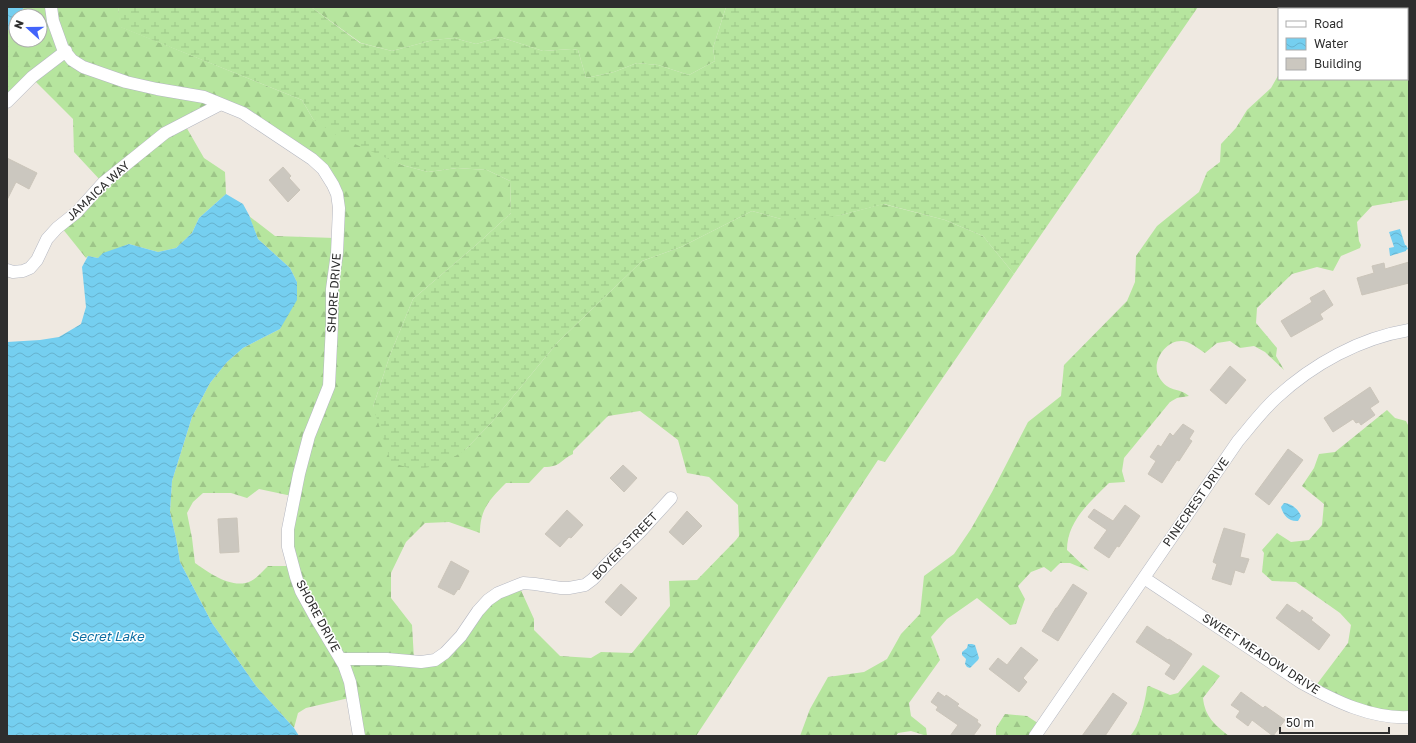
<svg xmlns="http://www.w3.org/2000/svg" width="1416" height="743" font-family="'Golos Text',sans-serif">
	<defs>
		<pattern id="forest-firs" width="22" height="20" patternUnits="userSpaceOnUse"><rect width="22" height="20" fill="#b6e59e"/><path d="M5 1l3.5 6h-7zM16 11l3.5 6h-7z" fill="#9dc588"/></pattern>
		<pattern id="wetland-marsh" width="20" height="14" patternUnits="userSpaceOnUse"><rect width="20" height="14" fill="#b6e59e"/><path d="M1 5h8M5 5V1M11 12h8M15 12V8" fill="none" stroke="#9dc588"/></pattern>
		<pattern id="water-waves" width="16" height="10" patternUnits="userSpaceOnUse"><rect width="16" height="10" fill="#75cff0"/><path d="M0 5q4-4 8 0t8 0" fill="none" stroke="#66b2ce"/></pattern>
	</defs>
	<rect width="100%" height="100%" fill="#efe9e1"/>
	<path fill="url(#forest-firs)" fill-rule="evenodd" d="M 24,7 L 118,7 L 121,27 L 302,100 L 313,119 L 402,165 L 428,172 L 457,168 L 487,170 L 510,181 L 511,213 L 475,246 L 413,299 L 390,355 L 373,407 L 465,450 L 491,423 L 558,342 L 642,261 L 681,247 L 752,211 L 781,219 L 841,215 L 883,204 L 945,220 L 983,236 L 1014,274 L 885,462 L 878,460 L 696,736 L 357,736 L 349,698 L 306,708 L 298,713 L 294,728 L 256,686 L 212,623 L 180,562 L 176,538 L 170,512 L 172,481 L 192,417 L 210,383 L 227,362 L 243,348 L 280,329 L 297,282 L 290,268 L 258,239 L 249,216 L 275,236 L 335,238 L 338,211 L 322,169 L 229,106 L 185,125 L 204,158 L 225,172 L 226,194 L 199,218 L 192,233 L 176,248 L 158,252 L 129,244 L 98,258 L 88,256 L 86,258 L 62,228 L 101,181 L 74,152 L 73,119 L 32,78 L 7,100 L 7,31 L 16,24 L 16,40 L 40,40 L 40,16 L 19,16 ZM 640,411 L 678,440 L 687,473 L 709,477 L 738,505 L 739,536 L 736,540 L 697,580 L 669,581 L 670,606 L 632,653 L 601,652 L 591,658 L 560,656 L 534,630 L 534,619 L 519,586 L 486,600 L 439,656 L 414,659 L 412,625 L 391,598 L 391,573 L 406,542 L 425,523 L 449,522 L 480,533 C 480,509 490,499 506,483 L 529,483 L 544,467 C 561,467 560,460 573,454 L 573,451 L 608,416 ZM 259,489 L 292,496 L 291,566 L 268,566 C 263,571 257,578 251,581 C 233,590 209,573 195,563 L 192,538 L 187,513 L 193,502 L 203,493 L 231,493 L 247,498 Z
		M 311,7 L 726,7 L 713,48 L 715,61 L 689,75 L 658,65 L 637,63 L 614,72 L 586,78 L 578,50 L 572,49 L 543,51 L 500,37 L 476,44 L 454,38 L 433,40 L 392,51 L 361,43 Z
		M 1324,7 L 1409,7 L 1409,201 L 1407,200 L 1372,206 L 1357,222 L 1359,241 L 1361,245 L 1360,248 L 1341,256 L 1333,271 L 1317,267 L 1292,274 L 1257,308 L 1256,323 L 1277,348 L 1276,356 L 1284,370 L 1265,352 L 1254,346 L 1240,348 L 1230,341 L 1217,343 L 1205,353 C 1200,350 1193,344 1187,342 C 1168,336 1150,361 1159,377 C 1168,393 1179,387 1189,396 L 1177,398 L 1170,402 L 1124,458 L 1122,471 L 1125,482 L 1109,483 C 1090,502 1067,521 1067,550 L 1089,571 L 1070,563 L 1060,563 L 1051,572 L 1044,567 L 1031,572 L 1018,586 L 1025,599 L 1016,624 L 1010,625 L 977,598 L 947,619 L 931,637 L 940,660 L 909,703 L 911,716 L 926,728 L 927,736 L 911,731 L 898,733 L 896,736 L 800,736 L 810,709 L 828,677 L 864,672 L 887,659 L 901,634 L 920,614 L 924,576 L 954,554 L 971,529 L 992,492 L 1028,422 L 1061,396 L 1064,365 L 1127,301 L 1135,282 L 1136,256 L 1157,226 L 1199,192 L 1207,172 L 1220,162 L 1221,144 L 1236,128 L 1247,110 L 1271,88 L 1279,74 L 1279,79 L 1407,79 L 1407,9 L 1322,9 Z
		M 1387,410 L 1395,418 L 1406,421 L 1409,427 L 1409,717 L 1375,715 L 1314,688 L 1348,643 L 1351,625 L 1340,613 L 1296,582 L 1272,581 L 1262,572 L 1264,553 L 1262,550 L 1277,533 L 1291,542 L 1309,540 L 1322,525 L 1324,504 L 1302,486 L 1314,468 L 1319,454 L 1335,452 Z
		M 1203,665 L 1220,676 L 1203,698 C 1205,717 1215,725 1229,736 L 1130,736 C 1139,728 1146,699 1147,687 L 1149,686 L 1170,695 L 1178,693 Z
		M 1005,714 L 1027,716 L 1044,727 L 1042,736 L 996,736 L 996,728 Z"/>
	<path fill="url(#wetland-marsh)" d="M 118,7 L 311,7 L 360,43 L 392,51 L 433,40 L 454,38 L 476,44 L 500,37 L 543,51 L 572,49 L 578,50 L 586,78 L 614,72 L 637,63 L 658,65 L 689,75 L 715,61 L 713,48 L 726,7 L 1198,7 L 1014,274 L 983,236 L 945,220 L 884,204 L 841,215 L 811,220 L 781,219 L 752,211 L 681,247 L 642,261 L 558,342 L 491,423 L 465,450 L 441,465 L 414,470 L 391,462 L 373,407 L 390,355 L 413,299 L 475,246 L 511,213 L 510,181 L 487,170 L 457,168 L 428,172 L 402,165 L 339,137 L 313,119 L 302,100 L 120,27 Z"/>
	<path fill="url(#water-waves)" d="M 7,7 L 24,7 L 19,16 L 16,16 L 16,24 L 7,31 Z
		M 226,194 L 243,204 L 249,215 L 258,239 L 290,268 L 297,282 L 297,300 L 280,329 L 243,348 L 227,362 L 210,383 L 192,417 L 172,481 L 170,512 L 176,538 L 180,562 L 212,623 L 256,686 L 294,728 L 299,736 L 7,736 L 7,342 L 40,340 L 59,337 L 81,324 L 86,307 L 82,267 L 88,256 L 98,258 L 103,253 L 129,244 L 158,252 L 176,248 L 192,233 L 199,218 Z
		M 1400,229 L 1405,245 L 1406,245 L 1408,249 L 1406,250 L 1406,251 L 1390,256 L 1389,248 L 1394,247 L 1389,232 Z
		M 1284,503 C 1291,503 1299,510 1301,516 L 1298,521 C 1289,522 1283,515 1281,507 Z
		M 968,644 L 972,644 L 975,645 L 979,658 L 978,660 L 970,668 L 967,667 L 965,664 L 966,659 L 962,655 L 962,652 L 967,648 Z"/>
	<path fill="#cbc7bf" stroke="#cbc5ba" d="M 7,158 L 37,173 L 29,189 L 16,182 L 7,200 Z
		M 283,167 L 291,176 L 289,178 L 300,190 L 288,202 L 269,180 Z
		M 1409,262 L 1409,283 L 1362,295 L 1357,278 L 1374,273 L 1372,266 L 1384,263 L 1385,269 Z
		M 1324,290 L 1333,305 L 1320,314 L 1323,319 L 1291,337 L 1281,321 L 1312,302 L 1310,298 Z
		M 1230,366 L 1246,380 L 1226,404 L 1210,390 Z
		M 1370,387 L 1379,402 L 1370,408 L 1375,415 L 1361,425 L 1359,422 L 1356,423 L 1353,419 L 1333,432 L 1324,418 Z
		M 1183,424 L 1194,431 L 1189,439 L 1192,441 L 1179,461 L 1177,460 L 1162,483 L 1148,474 L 1156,461 L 1150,457 L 1158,445 L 1161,447 L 1170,433 L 1173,436 Z
		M 1288,449 L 1303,460 L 1269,505 L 1255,494 Z
		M 623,465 L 637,478 L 624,492 L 610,478 Z
		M 1125,505 L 1140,516 L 1119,547 L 1117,546 L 1109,558 L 1094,548 L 1107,530 L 1088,517 L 1094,509 L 1113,521 Z
		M 567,510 L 583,525 L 571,538 L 569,537 L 560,547 L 545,534 Z
		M 687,511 L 702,526 L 683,545 L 669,532 Z
		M 237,518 L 239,552 L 220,553 L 218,519 Z
		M 1224,528 L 1245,534 L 1240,557 L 1249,559 L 1244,573 L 1235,570 L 1231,585 L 1212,579 L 1217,564 L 1213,562 Z
		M 451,561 L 469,571 L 459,590 L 458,589 L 454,595 L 438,587 Z
		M 621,584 L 637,598 L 621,616 L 605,602 Z
		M 1073,584 L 1087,593 L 1058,641 L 1042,631 L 1056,608 L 1057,608 Z
		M 1287,604 L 1300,613 L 1302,610 L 1313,618 L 1311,620 L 1330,635 L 1319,650 L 1276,618 Z
		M 1147,626 L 1168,640 L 1169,639 L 1192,654 L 1174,680 L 1165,674 L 1171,665 L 1136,642 Z
		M 1021,647 L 1038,660 L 1023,678 L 1027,682 L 1019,692 L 989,669 L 998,658 L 1007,665 Z
		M 938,692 L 945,697 L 946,695 L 959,704 L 957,706 L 978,720 L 977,722 L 981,725 L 973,736 L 950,736 L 958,725 L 936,710 L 938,707 L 931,702 Z
		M 1241,692 L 1263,708 L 1265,706 L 1285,720 L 1273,736 L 1252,720 L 1248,726 L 1236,717 L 1240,711 L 1231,705 Z
		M 1113,693 L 1127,703 L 1105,736 L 1082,736 Z"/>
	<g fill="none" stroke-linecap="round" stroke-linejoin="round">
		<defs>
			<path id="minor" d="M 51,7 L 53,21 L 63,49 L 72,60 L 83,67 L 126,82 L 157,89 L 204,97 L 243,113 L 312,159 L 323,169 L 333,185 L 337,194 L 339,208 L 337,253 L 332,289 L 332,324 L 329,386 L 309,436 L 299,474 L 288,529 L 288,547 L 296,577 L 301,591 L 317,620 L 344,665 L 350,682 L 359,736
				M 7,102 L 32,77 L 66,51
				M 7,270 L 13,272 L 23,271 L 30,268 L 37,260 L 47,239 L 57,228 L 77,212 L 103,183 L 165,133 L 221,104
				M 1144,578 L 1302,683 C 1335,701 1371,719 1409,717
				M 341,659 L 387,659 L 421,662 L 435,660 L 445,653 L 461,636 L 478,611 L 488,600 L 498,593 L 523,583 L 535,584 L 561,588 L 569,588 L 585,585 L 593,579 L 607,564 L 640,532 L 671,498
				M 1035,736 L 1238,441 C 1250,427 1262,411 1276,398 C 1313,364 1360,338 1409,330"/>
		</defs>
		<use href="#minor" stroke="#b4b7c1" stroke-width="13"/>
		<use href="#minor" stroke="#fff" stroke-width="12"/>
	</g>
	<g text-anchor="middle" stroke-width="3" stroke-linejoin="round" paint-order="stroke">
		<g font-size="12" fill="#2e2e2e" stroke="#fff">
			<text transform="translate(98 191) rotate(-43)" y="4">JAMAICA WAY</text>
			<text transform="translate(334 293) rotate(-86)" y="4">SHORE DRIVE</text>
			<text transform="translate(1196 502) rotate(-55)" y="4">PINECREST DRIVE</text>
			<text transform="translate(625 546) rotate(-46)" y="4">BOYER STREET</text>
			<text transform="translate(318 616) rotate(62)" y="4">SHORE DRIVE</text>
			<text transform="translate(1261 654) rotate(33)" y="4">SWEET MEADOW DRIVE</text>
		</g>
		<g font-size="13" font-style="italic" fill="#0d6fa3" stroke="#fff">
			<text x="107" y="641">Secret Lake</text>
		</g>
	</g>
	<rect width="1416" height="743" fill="none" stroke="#2e2e2e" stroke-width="16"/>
	<rect x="1278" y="8" width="130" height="72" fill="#ffffff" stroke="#ababab"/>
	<rect x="1286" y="21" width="20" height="6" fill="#ffffff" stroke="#ababab"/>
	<text x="1314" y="28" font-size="12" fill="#2e2e2e">Road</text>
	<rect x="1286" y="38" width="20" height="12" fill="url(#water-waves)" stroke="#ababab"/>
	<text x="1314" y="48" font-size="12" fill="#2e2e2e">Water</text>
	<rect x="1286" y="58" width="20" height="12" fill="#cbc7bf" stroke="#ababab"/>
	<text x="1314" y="68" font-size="12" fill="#2e2e2e">Building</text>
	<g transform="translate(28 28) rotate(291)"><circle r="19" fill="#ffffff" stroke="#ababab"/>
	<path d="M0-3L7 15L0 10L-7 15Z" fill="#4264fb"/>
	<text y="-6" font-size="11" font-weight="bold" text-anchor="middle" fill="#2e2e2e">N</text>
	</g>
	<path d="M1280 727v6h109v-6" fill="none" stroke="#2e2e2e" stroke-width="2"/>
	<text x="1286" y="727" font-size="12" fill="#2e2e2e" stroke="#ffffff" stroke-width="3" paint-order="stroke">50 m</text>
</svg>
